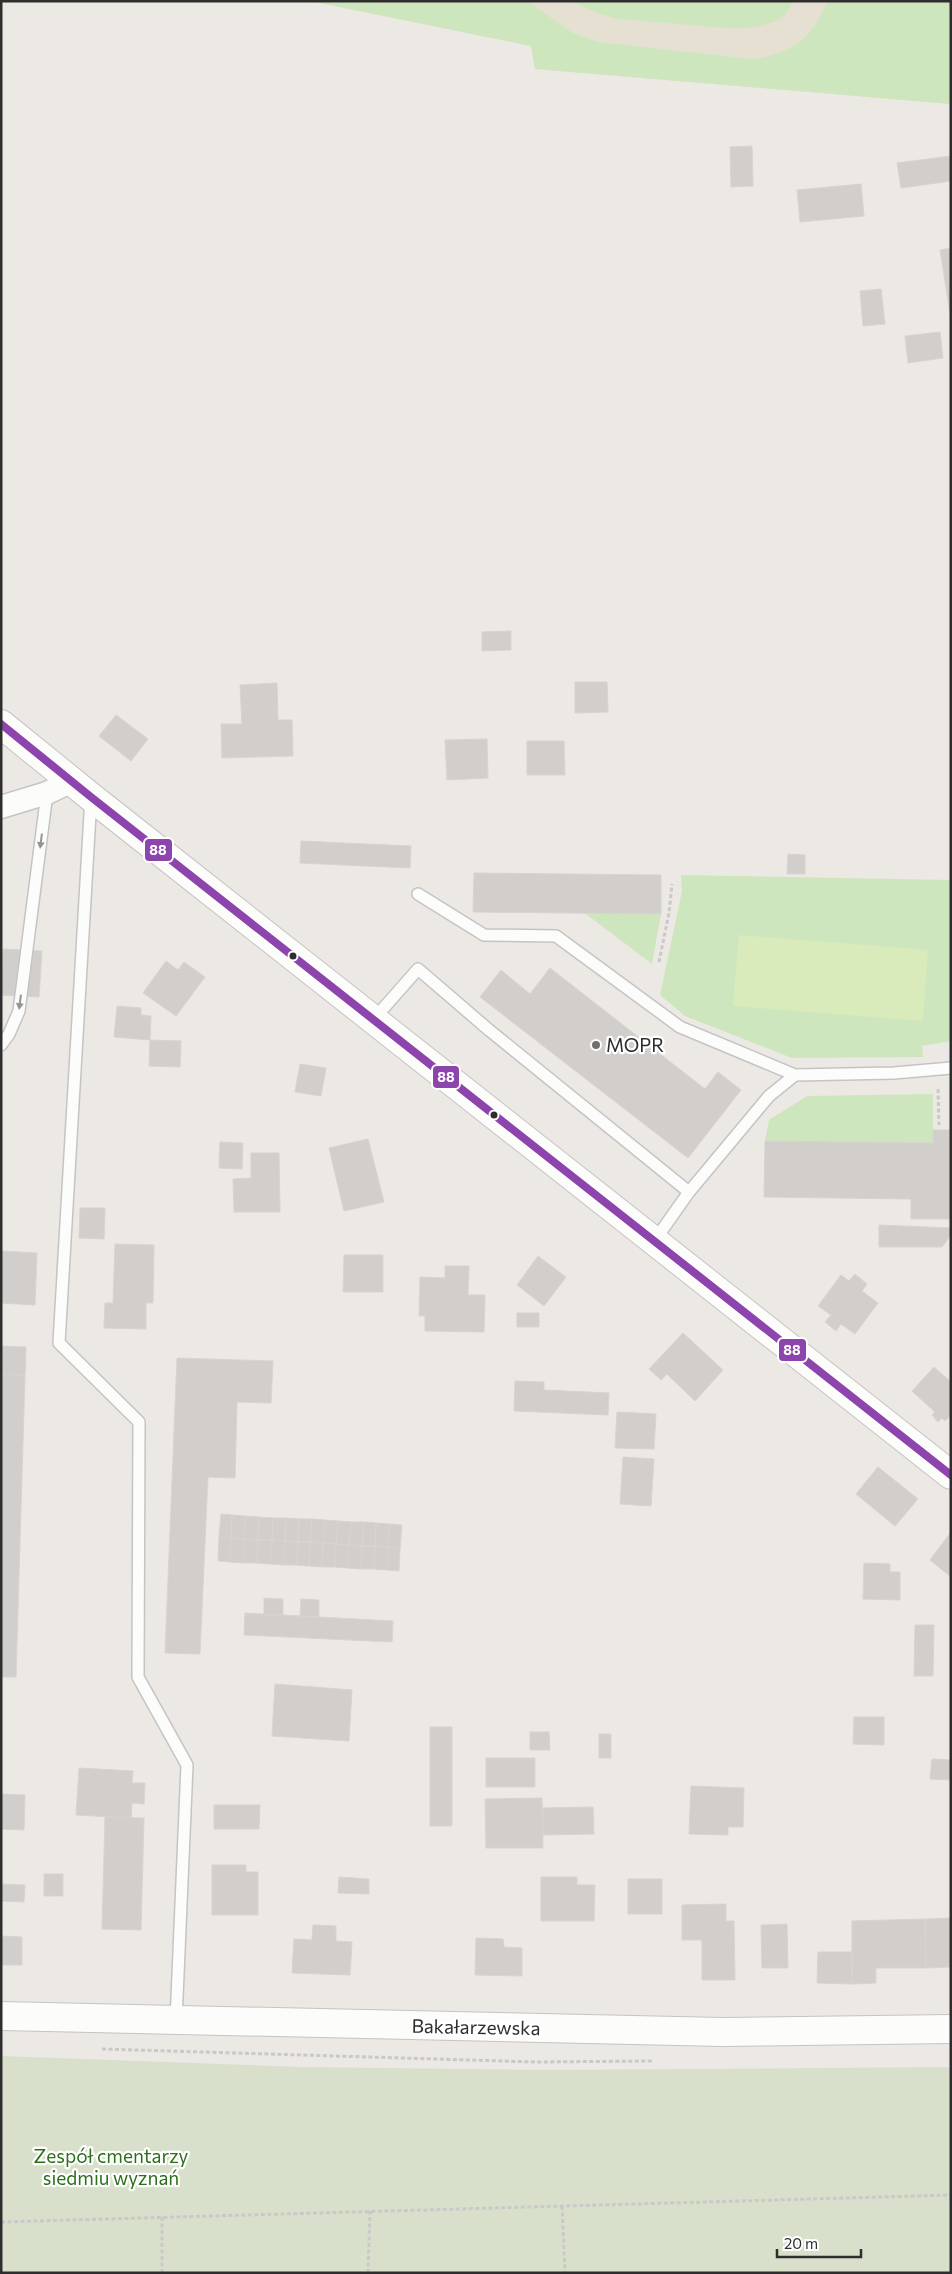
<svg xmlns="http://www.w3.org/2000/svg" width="952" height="2274" font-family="Commissioner,sans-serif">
	<rect width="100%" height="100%" fill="#ece8e4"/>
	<path fill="#e6e0d3" d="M 310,1 L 951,1 L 951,104 L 535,69 L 531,46 Z"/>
	<path fill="#cee6be" d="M 310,1 L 527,1 L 573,33 L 598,42 L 752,59 C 790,55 814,38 827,1 L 951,1 L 951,104 L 535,69 L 531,46 Z
		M 571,1 L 794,1 L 785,15 L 775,22 L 750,28 L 724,28 L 618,19 L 599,14 Z
		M 681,875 L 951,880 L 951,1041 L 922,1046 L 923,1057 L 792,1058 L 685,1016 L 660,995 L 682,891 Z
		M 586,914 L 661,914 L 652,964 Z
		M 933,1094 L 933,1143 L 765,1141 L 769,1120 L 807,1096 Z"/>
	<path fill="#d8e0cc" d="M 1,2056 L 301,2067 L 543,2070 L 951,2067 L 951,2273 L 1,2273 Z"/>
	<path fill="#d9eabb" d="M 739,935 L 928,950 L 923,1021 L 733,1006 Z"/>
	<path fill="#d1cecb" stroke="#d7d4d0" d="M 752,146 L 753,186 L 731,187 L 730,147 Z
		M 951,156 L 951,181 L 901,188 L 897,163 Z
		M 861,184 L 864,216 L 800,222 L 797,190 Z
		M 951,248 L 951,320 L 940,250 Z
		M 881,289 L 885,324 L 863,326 L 860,291 Z
		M 940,332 L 943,358 L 908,363 L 905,336 Z
		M 511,631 L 511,650 L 482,651 L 482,632 Z
		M 575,682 L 607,682 L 608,712 L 575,713 Z
		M 277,683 L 278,720 L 292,720 L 293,756 L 222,758 L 221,724 L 242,724 L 240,685 Z
		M 116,715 L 148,739 L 131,761 L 99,736 Z
		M 487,739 L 488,778 L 447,780 L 445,740 Z
		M 527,741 L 564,741 L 565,775 L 527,775 Z
		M 301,841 L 411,846 L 410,868 L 300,863 Z
		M 788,854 L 805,855 L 805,874 L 787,874 Z
		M 474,873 L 661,875 L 661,914 L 473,912 Z
		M 3,949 L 42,951 L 39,997 L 1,995 Z
		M 166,961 L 178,970 L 184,962 L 205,977 L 176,1016 L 143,993 Z
		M 550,968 L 705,1089 L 718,1072 L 741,1090 L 688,1158 L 480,997 L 501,970 L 530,994 Z
		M 117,1006 L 141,1008 L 141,1015 L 151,1016 L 150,1040 L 114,1037 Z
		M 150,1040 L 181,1041 L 180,1067 L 149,1066 Z
		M 300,1064 L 326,1068 L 321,1096 L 295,1092 Z
		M 933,1130 L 951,1130 L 951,1219 L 911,1219 L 911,1199 L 764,1197 L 765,1141 L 933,1143 Z
		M 368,1139 L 384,1202 L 344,1211 L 329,1148 Z
		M 220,1142 L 243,1143 L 242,1169 L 219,1168 Z
		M 251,1153 L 279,1153 L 280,1212 L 234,1212 L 233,1179 L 251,1178 Z
		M 80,1208 L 105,1208 L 104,1239 L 79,1238 Z
		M 879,1225 L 951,1228 L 951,1235 L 942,1247 L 879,1247 Z
		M 115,1244 L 154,1245 L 153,1303 L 146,1303 L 146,1329 L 104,1328 L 105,1303 L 113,1303 Z
		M 1,1251 L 37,1253 L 35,1305 L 1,1303 Z
		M 344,1255 L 383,1255 L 383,1292 L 343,1292 Z
		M 538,1256 L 566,1277 L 544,1306 L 517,1285 Z
		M 445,1266 L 469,1266 L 468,1295 L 485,1295 L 484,1332 L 425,1331 L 425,1316 L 419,1316 L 420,1277 L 445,1278 Z
		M 855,1274 L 867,1284 L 862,1291 L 878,1303 L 855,1334 L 841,1324 L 836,1331 L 825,1322 L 831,1315 L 818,1306 L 841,1275 L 849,1281 Z
		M 517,1313 L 539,1313 L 539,1327 L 517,1327 Z
		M 683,1333 L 723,1370 L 695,1401 L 667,1374 L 661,1380 L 649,1369 Z
		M 1,1346 L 26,1347 L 25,1375 L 1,1374 Z
		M 177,1358 L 273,1361 L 271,1403 L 237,1402 L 235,1478 L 208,1477 L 200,1654 L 165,1653 Z
		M 934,1367 L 951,1382 L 951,1415 L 945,1421 L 942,1418 L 938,1422 L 932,1415 L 935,1412 L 912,1391 Z
		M 1,1374 L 25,1375 L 16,1677 L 1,1677 Z
		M 515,1381 L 544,1382 L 544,1390 L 609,1393 L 608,1415 L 514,1411 Z
		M 617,1412 L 656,1414 L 654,1449 L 615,1448 Z
		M 623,1457 L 654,1459 L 651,1506 L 620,1504 Z
		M 878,1467 L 918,1499 L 895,1526 L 856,1494 Z
		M 221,1514 L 232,1515 L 231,1538 L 219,1537 Z
		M 232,1515 L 245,1516 L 244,1539 L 231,1538 Z
		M 245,1516 L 259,1517 L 258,1540 L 244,1539 Z
		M 259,1517 L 273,1518 L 272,1540 L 258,1540 Z
		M 273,1518 L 286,1518 L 285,1541 L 272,1540 Z
		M 286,1518 L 299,1519 L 298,1542 L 285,1541 Z
		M 299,1519 L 312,1519 L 310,1542 L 298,1542 Z
		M 312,1519 L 325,1520 L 323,1543 L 310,1542 Z
		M 325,1520 L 338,1521 L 336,1544 L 323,1543 Z
		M 338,1521 L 351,1522 L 349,1545 L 336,1544 Z
		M 351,1522 L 364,1522 L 362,1546 L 349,1545 Z
		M 364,1522 L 376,1523 L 375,1546 L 362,1546 Z
		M 376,1523 L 389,1524 L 388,1547 L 375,1546 Z
		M 389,1524 L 402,1525 L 400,1548 L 388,1547 Z
		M 951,1532 L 951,1577 L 930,1560 Z
		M 219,1537 L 231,1538 L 230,1562 L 218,1561 Z
		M 231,1538 L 244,1539 L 243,1563 L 230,1562 Z
		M 244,1539 L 258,1540 L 257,1563 L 243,1563 Z
		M 258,1540 L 272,1540 L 270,1564 L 257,1563 Z
		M 272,1540 L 285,1541 L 283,1565 L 270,1564 Z
		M 285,1541 L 298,1542 L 296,1565 L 283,1565 Z
		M 298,1542 L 310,1542 L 309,1566 L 296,1565 Z
		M 310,1542 L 323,1543 L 322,1567 L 309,1566 Z
		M 323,1543 L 336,1544 L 335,1567 L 322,1567 Z
		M 336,1544 L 349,1545 L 348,1568 L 335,1567 Z
		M 349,1545 L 362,1546 L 361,1569 L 348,1568 Z
		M 362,1546 L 375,1546 L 374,1569 L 361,1569 Z
		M 375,1546 L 388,1547 L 387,1570 L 374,1569 Z
		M 388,1547 L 400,1548 L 399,1571 L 387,1570 Z
		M 864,1563 L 890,1564 L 890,1572 L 900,1572 L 900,1600 L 863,1599 Z
		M 264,1598 L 283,1599 L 283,1615 L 264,1615 Z
		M 301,1599 L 319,1600 L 319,1617 L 300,1617 Z
		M 245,1613 L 393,1621 L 392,1642 L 244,1635 Z
		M 915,1625 L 934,1625 L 933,1676 L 914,1676 Z
		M 275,1684 L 352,1690 L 349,1741 L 272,1736 Z
		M 854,1717 L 884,1717 L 884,1745 L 853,1744 Z
		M 430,1727 L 452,1727 L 452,1826 L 430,1826 Z
		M 530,1732 L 549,1732 L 550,1750 L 530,1750 Z
		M 599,1734 L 611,1734 L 611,1758 L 599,1758 Z
		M 486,1758 L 535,1758 L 535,1787 L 486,1787 Z
		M 932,1759 L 951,1760 L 951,1780 L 930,1779 Z
		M 79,1768 L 133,1771 L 132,1783 L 145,1783 L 144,1804 L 132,1803 L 131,1818 L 76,1815 Z
		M 691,1786 L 744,1788 L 743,1827 L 728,1827 L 728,1835 L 689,1834 Z
		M 1,1794 L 25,1795 L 24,1830 L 1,1829 Z
		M 542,1798 L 543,1848 L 486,1848 L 485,1799 Z
		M 214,1805 L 260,1805 L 259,1829 L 214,1829 Z
		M 593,1807 L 594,1834 L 543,1835 L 543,1808 Z
		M 105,1817 L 144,1818 L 141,1930 L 102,1929 Z
		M 212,1865 L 246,1865 L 246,1872 L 258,1872 L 258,1915 L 212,1915 Z
		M 44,1874 L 63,1874 L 63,1896 L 44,1896 Z
		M 339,1877 L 369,1879 L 369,1894 L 338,1893 Z
		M 541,1877 L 577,1877 L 577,1885 L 595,1885 L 594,1921 L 541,1921 Z
		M 628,1879 L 662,1879 L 662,1914 L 628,1914 Z
		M 1,1884 L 25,1885 L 24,1902 L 1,1901 Z
		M 726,1904 L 726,1921 L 734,1921 L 735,1980 L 702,1980 L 702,1940 L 682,1940 L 682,1905 Z
		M 951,1918 L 951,1967 L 926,1968 L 925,1919 Z
		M 925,1919 L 926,1968 L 876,1968 L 876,1983 L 852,1984 L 852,1921 Z
		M 787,1924 L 788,1968 L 762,1968 L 761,1925 Z
		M 313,1925 L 336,1926 L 336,1941 L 352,1942 L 350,1975 L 292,1973 L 294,1939 L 312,1940 Z
		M 1,1936 L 22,1937 L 22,1965 L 1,1965 Z
		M 476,1938 L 503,1939 L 504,1947 L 522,1948 L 522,1976 L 475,1975 Z
		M 818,1952 L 853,1952 L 852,1984 L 817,1983 Z"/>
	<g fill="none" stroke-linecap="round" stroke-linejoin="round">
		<defs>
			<path id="service" d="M 91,797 L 59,1343 L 139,1422 L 138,1677 L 187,1765 L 176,2021
				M 418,894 L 484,935 L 556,936 L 680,1027 L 795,1075
				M 374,1019 L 418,969 L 489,1030 L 689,1192
				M 1,1045 L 9,1034 L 19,1011 L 47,793
				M 655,1240 L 689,1192 L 769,1096 L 795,1075 L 894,1073 L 951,1068"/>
			<path id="minor" d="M 1,807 L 47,793 L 72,781"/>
			<path id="tertiary" d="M 1,724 L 91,797 L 951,1475
				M 1,2016 L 723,2032 L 951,2029"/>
		</defs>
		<use href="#service" stroke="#c5c4c5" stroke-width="14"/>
		<use href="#minor" stroke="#c5c4c5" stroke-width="25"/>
		<use href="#tertiary" stroke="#c5c4c5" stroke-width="30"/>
		<path stroke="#c9c9c8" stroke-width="3" stroke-dasharray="4 2.5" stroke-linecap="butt" d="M 659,962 L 669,913 L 672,884
			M 938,1089 L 939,1125
			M 102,2049 L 536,2062 L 653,2061
			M 562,2206 L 565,2273
			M 162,2217 L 162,2273
			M 1,2222 L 951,2195
			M 368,2273 L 370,2211"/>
		<use href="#service" stroke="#fcfcfb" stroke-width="11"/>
		<use href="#minor" stroke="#fcfcfb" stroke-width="22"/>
		<use href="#tertiary" stroke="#fcfcfb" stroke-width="28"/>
		<defs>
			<path id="bus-1" d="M 1,724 L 91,797 L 951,1475"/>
		</defs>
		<use href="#bus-1" stroke="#fff" stroke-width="11"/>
		<use href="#bus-1" stroke="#8e44ad" stroke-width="8"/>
	</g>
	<defs><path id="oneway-solid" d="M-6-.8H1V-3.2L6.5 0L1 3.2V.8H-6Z" transform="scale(1.25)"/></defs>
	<g fill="#959594">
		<use href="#oneway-solid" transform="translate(41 841) rotate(97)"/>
		<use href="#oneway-solid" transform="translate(20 1002) rotate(97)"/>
	</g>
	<g fill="#2e2e2e" stroke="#fff" stroke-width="2">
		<circle cx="293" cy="956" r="4.5"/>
		<circle cx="494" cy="1115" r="4.5"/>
	</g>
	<circle fill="#706f6e" stroke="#fff" stroke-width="2" cx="596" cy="1045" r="5"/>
	<g text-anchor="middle" stroke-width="4.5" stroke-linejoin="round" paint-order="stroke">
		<g font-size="19" fill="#2e2e2e" stroke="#fff" text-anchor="start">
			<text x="606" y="1052">MOPR</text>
		</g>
		<g font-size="19" fill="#2e2e2e" stroke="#fff">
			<text transform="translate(476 2027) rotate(1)" y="7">Bakałarzewska</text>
		</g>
		<g font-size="19" fill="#2c6e1b" stroke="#fff">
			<text x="111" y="2163">Zespół cmentarzy<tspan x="111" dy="22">siedmiu wyznań</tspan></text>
		</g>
	</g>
	<g stroke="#fff" stroke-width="2">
		<rect x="144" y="838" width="29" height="24" rx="5" fill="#8e44ad"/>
		<rect x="432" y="1065" width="28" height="24" rx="5" fill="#8e44ad"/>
		<rect x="778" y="1338" width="29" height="24" rx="5" fill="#8e44ad"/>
	</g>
	<g font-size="14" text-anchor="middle" font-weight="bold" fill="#fff">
		<text x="158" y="855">88</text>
		<text x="446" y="1082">88</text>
		<text x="792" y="1355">88</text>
	</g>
	<rect width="952" height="2274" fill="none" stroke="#2e2e2e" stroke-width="5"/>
	<path d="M777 2249v8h84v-8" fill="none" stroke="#2e2e2e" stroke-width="2.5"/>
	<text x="784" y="2249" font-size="15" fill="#2e2e2e" stroke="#ffffff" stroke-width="4" paint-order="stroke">20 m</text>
</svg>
